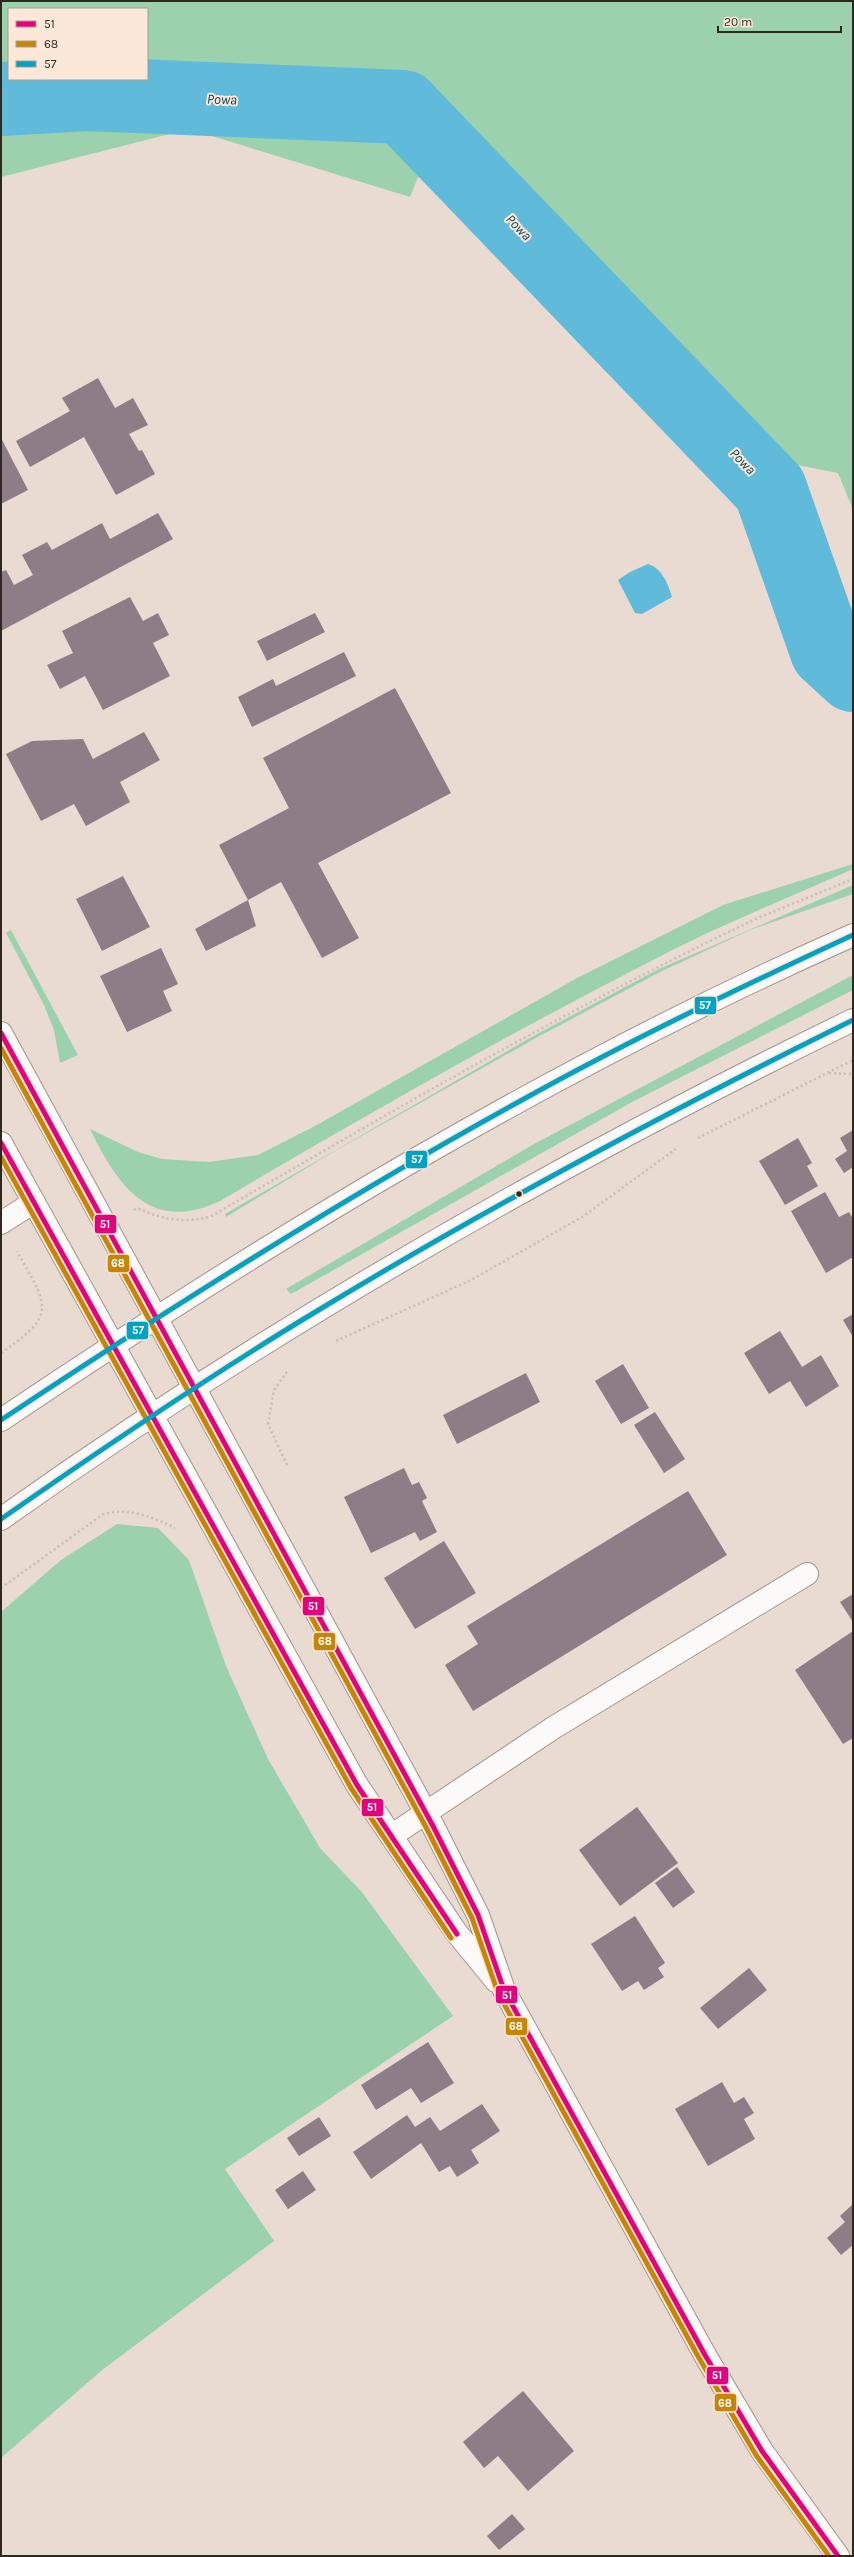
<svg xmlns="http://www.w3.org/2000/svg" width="854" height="2557" font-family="Karla,sans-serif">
	<rect width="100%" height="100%" fill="#e9dbd1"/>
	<path fill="#9cd1ae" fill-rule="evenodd" d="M 1,1 L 853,1 L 853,510 L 838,473 L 792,464 L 646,330 L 444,113 L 410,197 L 189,129 L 1,177 ZM 9,9 L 147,9 L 147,79 L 9,79 Z
		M 853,864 L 853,869 C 786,899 718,926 653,960 C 506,1035 363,1117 220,1201 C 150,1234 118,1186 90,1129 L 138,1152 L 162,1159 L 209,1162 L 258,1155 L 315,1126 L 577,978 L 723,905 Z
		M 853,885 L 853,894 L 750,930 L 660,972 L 536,1038 L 333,1152 L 226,1217 L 225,1214 L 535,1035 L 659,969 Z
		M 11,930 L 78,1055 L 60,1063 L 54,1030 L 44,1005 L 6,933 Z
		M 853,975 L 853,990 L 634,1101 L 291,1294 L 286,1289 L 534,1144 Z
		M 117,1524 L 158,1528 L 189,1560 L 226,1666 L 268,1759 L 320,1848 L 361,1891 L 453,2016 L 225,2169 L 274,2241 L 101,2371 L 1,2458 L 1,1612 L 61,1560 Z"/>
	<path fill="#60bad9" d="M 648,564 C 662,568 668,584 672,597 L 642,614 L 635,613 L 618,580 L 630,572 Z"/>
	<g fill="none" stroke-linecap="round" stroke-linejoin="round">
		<path stroke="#60bad9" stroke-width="74" d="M 1,99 L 88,94 L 403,107 L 770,489 L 827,651 L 853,675"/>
	</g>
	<path fill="#8c7d87" d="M 98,378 L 115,408 L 133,398 L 148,425 L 129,434 L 139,451 L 142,450 L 155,474 L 116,495 L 84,437 L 30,467 L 16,441 L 70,411 L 62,398 Z
		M 1,438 L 28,490 L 1,504 Z
		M 158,513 L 173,539 L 1,631 L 1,572 L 6,570 L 14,585 L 33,575 L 22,555 L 47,542 L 52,550 L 102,523 L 110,539 Z
		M 130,597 L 143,621 L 158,613 L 169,635 L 153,643 L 170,676 L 103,710 L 85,676 L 60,689 L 47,665 L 73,653 L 62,631 Z
		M 315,613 L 325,632 L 267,661 L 257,641 Z
		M 344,652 L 356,676 L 252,727 L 238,697 L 273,679 L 276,686 Z
		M 395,688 L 451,793 L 318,863 L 359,938 L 322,958 L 281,882 L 248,900 L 219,845 L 289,808 L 263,758 Z
		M 144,732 L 160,760 L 120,782 L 130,802 L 86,826 L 74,804 L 41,821 L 6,754 L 32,741 L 83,739 L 93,759 Z
		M 123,876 L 150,927 L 102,951 L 76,899 Z
		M 248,900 L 256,926 L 206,951 L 195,929 Z
		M 161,948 L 178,984 L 163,991 L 172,1011 L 127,1032 L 100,976 Z
		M 853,1130 L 853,1167 L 844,1173 L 835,1159 L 847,1151 L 840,1138 Z
		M 798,1138 L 812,1163 L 807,1166 L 818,1186 L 785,1205 L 759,1161 Z
		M 825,1192 L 839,1217 L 849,1212 L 853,1219 L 853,1257 L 826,1273 L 791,1211 Z
		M 853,1314 L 853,1337 L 843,1320 Z
		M 780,1331 L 802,1367 L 821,1355 L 839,1386 L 806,1407 L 790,1381 L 769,1394 L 744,1353 Z
		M 623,1364 L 649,1408 L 621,1424 L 595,1381 Z
		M 526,1373 L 540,1402 L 457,1444 L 443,1415 Z
		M 655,1412 L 685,1459 L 664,1473 L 634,1425 Z
		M 404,1468 L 412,1485 L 419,1482 L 427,1498 L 422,1501 L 437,1532 L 420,1541 L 415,1532 L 371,1553 L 344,1497 Z
		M 688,1491 L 727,1555 L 473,1711 L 445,1665 L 478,1644 L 467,1626 Z
		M 444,1541 L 476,1593 L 415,1629 L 384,1578 Z
		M 853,1594 L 853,1622 L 840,1602 Z
		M 853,1631 L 853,1738 L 843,1744 L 795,1670 Z
		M 637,1807 L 678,1863 L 620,1906 L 579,1850 Z
		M 677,1867 L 695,1892 L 673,1908 L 655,1883 Z
		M 635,1916 L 665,1963 L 658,1968 L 664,1977 L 644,1990 L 638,1981 L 622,1991 L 591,1944 Z
		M 749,1968 L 767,1990 L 718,2029 L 700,2008 Z
		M 428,2042 L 454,2083 L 421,2103 L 411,2088 L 376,2110 L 361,2085 Z
		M 722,2082 L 734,2103 L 744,2097 L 754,2113 L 744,2119 L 755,2139 L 708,2166 L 675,2109 Z
		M 482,2104 L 500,2131 L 471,2150 L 479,2163 L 457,2177 L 450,2166 L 439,2172 L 421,2143 L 371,2179 L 353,2152 L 407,2115 L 415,2127 L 430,2117 L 440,2131 Z
		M 319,2117 L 331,2136 L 299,2156 L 287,2138 Z
		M 303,2171 L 316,2190 L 288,2209 L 275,2190 Z
		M 853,2204 L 853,2245 L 841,2255 L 827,2238 L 845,2222 L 840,2216 Z
		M 523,2391 L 574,2451 L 528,2491 L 498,2456 L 484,2468 L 463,2442 Z
		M 512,2514 L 525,2529 L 499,2550 L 487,2536 Z"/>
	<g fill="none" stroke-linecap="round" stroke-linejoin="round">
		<defs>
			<path id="minor" d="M 1,1033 L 433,1826 L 478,1915 L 504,1990 L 619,2199 L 705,2355 L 762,2451 L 838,2556
				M 1,1143 L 357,1785 L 456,1932 L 496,1981
				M 1,1223 L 34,1202
				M 391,1836 L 553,1728 L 807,1574"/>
			<path id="major" d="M 1,1420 C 273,1237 553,1068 853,935
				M 1,1519 C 270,1327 557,1164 853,1020"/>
		</defs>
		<use href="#minor" stroke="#9f958d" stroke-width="24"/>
		<use href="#major" stroke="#9f958d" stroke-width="24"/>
		<path stroke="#c3bfba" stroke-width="2.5" stroke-dasharray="2 3" stroke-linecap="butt" d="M 829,1073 L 853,1074
			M 698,1138 L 853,1060
			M 134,1210 L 137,1208 C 165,1220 180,1223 210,1217 C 385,1115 562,1012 745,924 C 780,908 817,894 853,879
			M 336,1341 L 471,1280 L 582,1217 L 676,1149
			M 1,1353 C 58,1314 48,1307 17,1251
			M 287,1465 L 268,1424 L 274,1390 L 288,1370
			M 1,1588 L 102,1515 C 126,1506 153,1517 175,1528"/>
		<use href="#minor" stroke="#fcfaf8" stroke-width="22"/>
		<use href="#major" stroke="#fcfaf8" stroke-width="22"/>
		<defs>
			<path id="bus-1" d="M 1,1033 L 433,1826 L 478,1915 L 504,1990 L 705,2355 L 762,2451 L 838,2556
				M 1,1143 L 357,1785 L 457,1934"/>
			<path id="bus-2" d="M 1,1048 L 427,1829 L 472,1918 L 498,1993 L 699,2358 L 756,2455 L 829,2556
				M 1,1157 L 351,1788 L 451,1938"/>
			<path id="bus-3" d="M 1,1420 C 171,1307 343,1198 522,1100 C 630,1040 741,987 853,935
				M 1,1519 C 103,1448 206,1378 312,1314 C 488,1207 669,1111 853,1020"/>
		</defs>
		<use href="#bus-1" stroke="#fce8d9" stroke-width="8"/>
		<use href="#bus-2" stroke="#fce8d9" stroke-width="8"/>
		<use href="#bus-3" stroke="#fce8d9" stroke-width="8"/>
		<use href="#bus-1" stroke="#e5007d" stroke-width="5"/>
		<use href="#bus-2" stroke="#c58608" stroke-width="5"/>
		<use href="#bus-3" stroke="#02a2c5" stroke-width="5"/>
	</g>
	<circle fill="#30271f" stroke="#fce8d9" stroke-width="1.5" cx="519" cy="1194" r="3.5"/>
	<g text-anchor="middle" stroke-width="4" stroke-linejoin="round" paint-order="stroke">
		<g font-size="14" font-style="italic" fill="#0d4357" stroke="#fce8d9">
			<text transform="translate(222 99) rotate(2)" y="5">Powa</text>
			<text transform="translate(519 227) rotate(46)" y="5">Powa</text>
			<text transform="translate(743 461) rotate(46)" y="5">Powa</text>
		</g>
	</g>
	<g stroke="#fce8d9" stroke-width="1.5">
		<rect x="694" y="996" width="23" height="19" rx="4" fill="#02a2c5"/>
		<rect x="405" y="1150" width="23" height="19" rx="4" fill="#02a2c5"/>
		<rect x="94" y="1214" width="23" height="20" rx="4" fill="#e5007d"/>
		<rect x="107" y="1254" width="23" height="19" rx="4" fill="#c58608"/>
		<rect x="126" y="1321" width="23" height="19" rx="4" fill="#02a2c5"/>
		<rect x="302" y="1596" width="23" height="20" rx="4" fill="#e5007d"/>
		<rect x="313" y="1632" width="23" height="19" rx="4" fill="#c58608"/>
		<rect x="361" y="1798" width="23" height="19" rx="4" fill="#e5007d"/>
		<rect x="495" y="1985" width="23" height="19" rx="4" fill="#e5007d"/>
		<rect x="505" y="2017" width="23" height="19" rx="4" fill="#c58608"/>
		<rect x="706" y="2366" width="23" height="19" rx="4" fill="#e5007d"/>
		<rect x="714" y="2393" width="23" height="19" rx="4" fill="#c58608"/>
	</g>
	<g font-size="11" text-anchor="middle" font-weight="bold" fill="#fff">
		<text x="705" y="1009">57</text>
		<text x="417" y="1163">57</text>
		<text x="105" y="1228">51</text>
		<text x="118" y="1267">68</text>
		<text x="138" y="1334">57</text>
		<text x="313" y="1610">51</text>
		<text x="325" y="1645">68</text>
		<text x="372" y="1811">51</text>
		<text x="507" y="1999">51</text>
		<text x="516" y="2030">68</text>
		<text x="717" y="2379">51</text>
		<text x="725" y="2407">68</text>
	</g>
	<rect width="854" height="2557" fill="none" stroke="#30271f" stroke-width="4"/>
	<rect x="8" y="8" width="140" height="72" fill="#fce8d9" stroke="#aa9b8f"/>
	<rect x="16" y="21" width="20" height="6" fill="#e5007d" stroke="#aa9b8f"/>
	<text x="44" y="28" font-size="12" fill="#30271f">51</text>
	<rect x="16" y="41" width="20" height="6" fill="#c58608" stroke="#aa9b8f"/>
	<text x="44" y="48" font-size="12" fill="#30271f">68</text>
	<rect x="16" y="61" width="20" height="6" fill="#02a2c5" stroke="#aa9b8f"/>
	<text x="44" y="68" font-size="12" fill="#30271f">57</text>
	<path d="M718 26v6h123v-6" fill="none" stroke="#30271f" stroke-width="2"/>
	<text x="724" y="26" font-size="12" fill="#30271f" stroke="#fce8d9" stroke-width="3" paint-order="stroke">20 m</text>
</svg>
